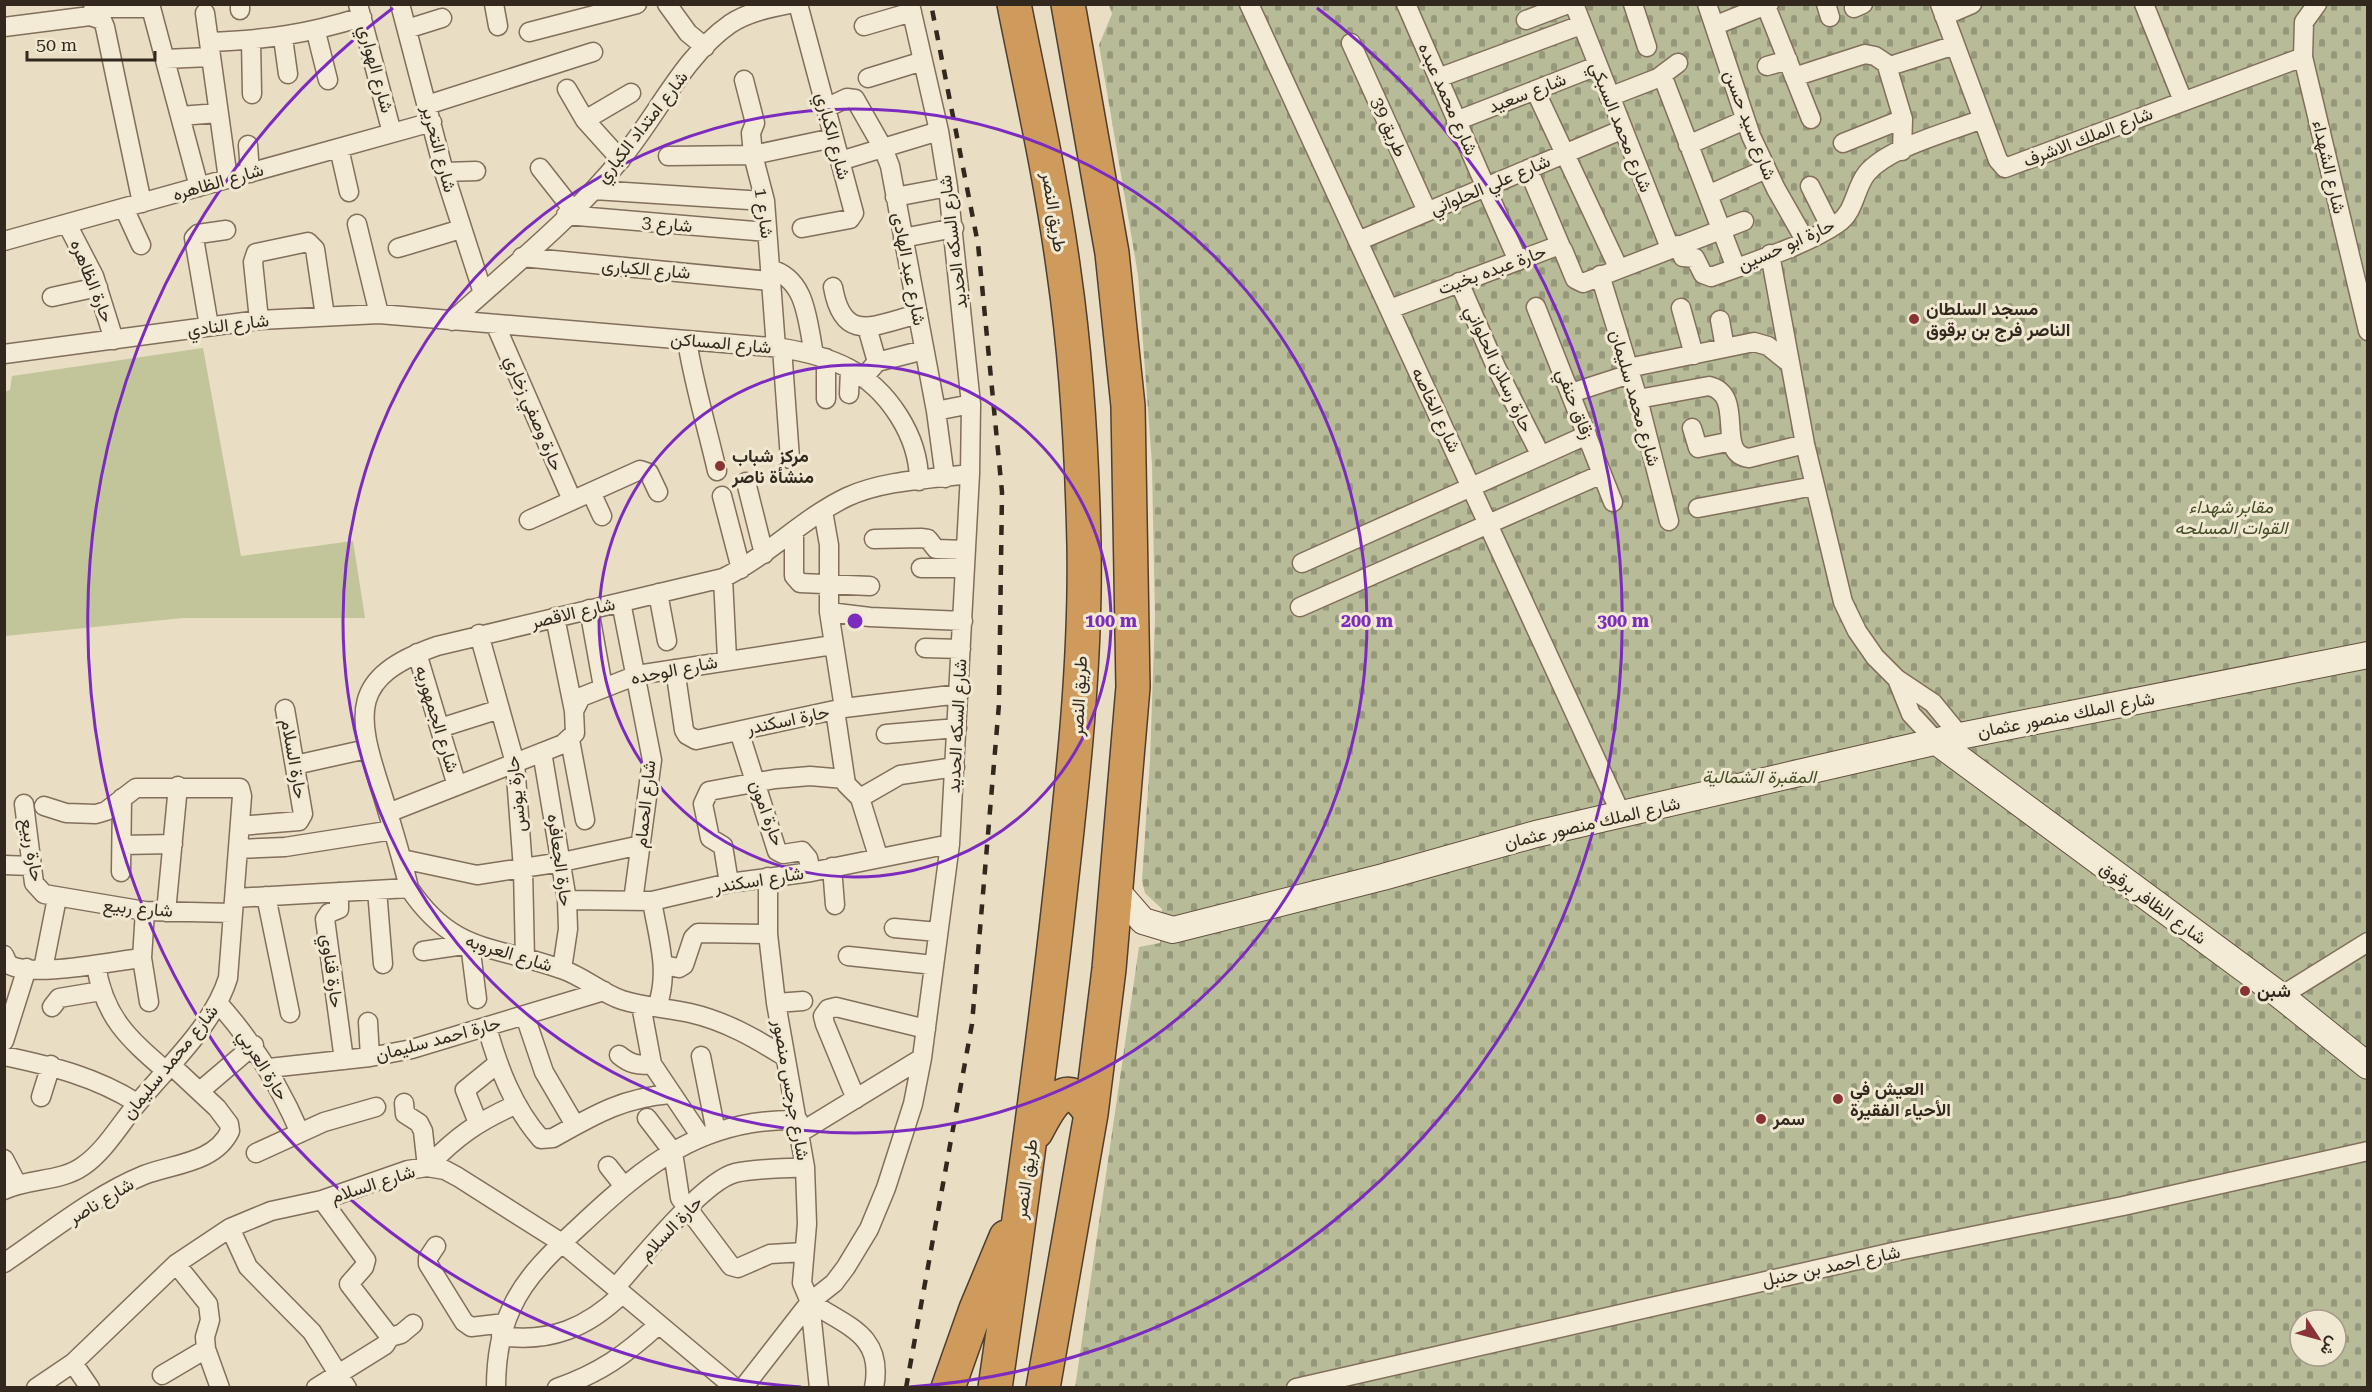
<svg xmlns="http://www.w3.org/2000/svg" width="2372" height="1392" font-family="'Roboto Serif',Vazirmatn,serif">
	<defs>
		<pattern id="cemetery-stones" width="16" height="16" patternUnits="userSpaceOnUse" patternTransform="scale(1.5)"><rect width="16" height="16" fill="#b7bb97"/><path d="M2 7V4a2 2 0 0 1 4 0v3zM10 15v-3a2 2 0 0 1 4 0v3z" fill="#95987b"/></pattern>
	</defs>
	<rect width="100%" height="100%" fill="#e9ddc3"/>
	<path fill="#c1c599" d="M 203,348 L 241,556 L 353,541 L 365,618 L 183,618 L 5,636 L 4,392 L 10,390 L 12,376 Z"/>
	<path fill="url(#cemetery-stones)" fill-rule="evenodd" d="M 1109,5 L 2367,5 L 2367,1387 L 1075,1388 L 1139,947 L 1160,943 L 1162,909 L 1145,893 L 1142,881 L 1150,760 L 1155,617 L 1152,464 L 1138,275 L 1099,45 L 1112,14 ZM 2300,1320 L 2336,1320 L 2336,1356 L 2300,1356 Z"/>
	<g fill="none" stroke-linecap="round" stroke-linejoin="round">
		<defs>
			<path id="street" d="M 150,4 L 199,187
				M 240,4 L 240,10
				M 358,4 L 392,133
				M 400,4 L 444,172 L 483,293
				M 494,4 L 498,26
				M 667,4 L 688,33 L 705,47
				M 798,4 L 854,213 L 850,219 L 802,228
				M 1249,4 L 1622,816
				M 1406,4 L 1518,261
				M 1574,4 L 1670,248
				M 1633,4 L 1647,47
				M 1707,4 L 1751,136 L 1776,189 L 1805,240
				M 1826,4 L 1830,17
				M 1940,4 L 1998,160 L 2005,168 L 2303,57
				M 2144,4 L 2183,101
				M 2317,4 L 2304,22 L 2303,57 L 2368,331
				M 1766,6 L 1811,119
				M 1854,8 L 1863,4
				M 205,13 L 228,179
				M 90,16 L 94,8 L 150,8
				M 1944,16 L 1972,4
				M 1526,20 L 1568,4
				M 1716,25 L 1769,4
				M 864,26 L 912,12
				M 4,27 L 90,16 L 102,20 L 105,27 L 142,203
				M 407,29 L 442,18
				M 316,32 L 328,80
				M 529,32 L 637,4
				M 283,38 L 288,74
				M 251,40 L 252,94
				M 209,42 C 266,40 307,34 362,17
				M 1351,43 L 1427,211
				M 165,59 L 210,57
				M 1767,66 L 1788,60
				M 1887,66 L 1903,119 L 1902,151
				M 1794,77 L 1865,54 L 1875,56 L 1890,66 L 1955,45
				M 868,78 L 923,61
				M 1438,78 L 1581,25
				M 1658,78 L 1678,63
				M 744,80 L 755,123 L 751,133 L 753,155 L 765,201 L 776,348
				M 567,89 L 585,120 L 621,160
				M 1535,90 L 1618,267
				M 1609,97 L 1658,78 L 1664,80 L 1736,268
				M 427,105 L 593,52
				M 826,108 L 847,98 L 855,99 L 883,148 L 890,166 L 936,411 L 945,478
				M 180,116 L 218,113
				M 585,120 L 631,93
				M 1456,121 L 1597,66
				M 1843,143 L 1903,119
				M 248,145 L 250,173
				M 1688,145 L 1745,120
				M 339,148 L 349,192
				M 668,156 L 753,155 L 833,138
				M 840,161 L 939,131
				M 540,168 L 573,210
				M 1528,169 L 1561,247
				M 444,172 L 476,171
				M 1810,186 L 1831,228
				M 594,190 L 765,201
				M 1708,195 L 1766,169
				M 895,197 L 948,187
				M 124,208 L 141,245
				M 566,215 L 767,232
				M 67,224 L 94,276 L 114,340
				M 357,224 L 379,314
				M 903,238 L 954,228
				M 4,241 L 432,122
				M 1358,241 L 1621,130
				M 1678,245 L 1683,257 L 1695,258 L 1703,274 L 1711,277 C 1747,264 1807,245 1837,224 C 1856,211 1854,189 1867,173 C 1889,147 1950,132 1982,119
				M 398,248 L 461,229
				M 1770,254 L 1805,444 L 1843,602 L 1857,631 L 1875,657 L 1897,679 L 1933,703 L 1960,736
				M 522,257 L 770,281
				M 770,269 C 807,279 807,321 814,354
				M 1600,275 L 1638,399 L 1669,521
				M 1459,282 L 1496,367 L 1541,456
				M 833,287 C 843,345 875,325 918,314
				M 52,297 L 98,287
				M 1536,307 L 1613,502
				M 1681,308 L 1694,355
				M 1390,309 L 1557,246 L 1563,250 L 1575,279 L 1583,283 L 1744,221
				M 259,320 L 253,262 L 256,253 L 308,242 L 315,249 L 325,316
				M 1720,320 L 1725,348
				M 452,321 C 509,269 572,219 621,159 C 657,116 683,57 730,24 C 748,12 770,8 790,4
				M 209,326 L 194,238 L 198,234 L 226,230
				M 496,326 L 572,500
				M 867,327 L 877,362
				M 687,341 C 694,385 707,427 717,471
				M 782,348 L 790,459
				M 4,354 L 259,320 L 379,314 L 782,348 C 806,352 827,357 848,368 C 888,389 919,436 919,481
				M 1628,368 L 1754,342 L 1768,346 L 1788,362
				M 863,378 L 877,362 L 924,350
				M 1571,393 L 1630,374
				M 849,394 L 850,369
				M 826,399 L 826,358
				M 1638,399 L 1709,386 C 1747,395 1714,454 1749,458 L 1805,444
				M 936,411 L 971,404
				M 1692,428 L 1698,448 L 1732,441
				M 746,482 L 764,554
				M 591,492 L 602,516
				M 722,496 L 741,569
				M 1698,508 L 1814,486
				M 823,511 L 829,545 L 829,612 L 844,708
				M 529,520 L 640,470 L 649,473 L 658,492
				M 794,533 L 794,576 L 800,583 L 870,586
				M 874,539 L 921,538 L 928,539 L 936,549 L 966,550
				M 1302,563 L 1587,435
				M 921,568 L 965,568
				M 723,578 L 727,659
				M 658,593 L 667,641
				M 621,602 L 652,760 L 633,901
				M 1300,607 L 1602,474
				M 589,609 L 603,687
				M 829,612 L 870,617 L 963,621
				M 555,617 L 574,711
				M 479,634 L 515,763 L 523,869 L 525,959
				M 925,648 L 961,649
				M 417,653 L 457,786
				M 675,669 L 684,730 L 687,735 L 696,740 L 844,708 L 959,694
				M 1897,679 L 1911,714 L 1937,742
				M 835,710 L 846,784 L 860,798 L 878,856
				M 440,728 L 500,709
				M 739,731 L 777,851 L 783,854 L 802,851 L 808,858 L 811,872
				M 886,734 L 957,728
				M 570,740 L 585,820
				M 542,752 L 567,900 L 568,929 L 562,969
				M 295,765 L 367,749
				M 860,798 L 900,775 L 955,767
				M 24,804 L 34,883 L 44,894 L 145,911 L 233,913
				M 388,813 L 563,744 L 575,733 L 574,711 L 581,697 L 637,675 L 833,645
				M 240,826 L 299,821 L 303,814 L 285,709
				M 122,845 L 173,844
				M 238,849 L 285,847 L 393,830
				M 402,859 L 477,875 L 562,862 L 641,845
				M 4,865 L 32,866
				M 832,867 L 835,905
				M 121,872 L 122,798
				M 768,877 L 768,934 L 776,1003 L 805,1167 L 807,1224 L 802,1283 L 810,1302 L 819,1388
				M 729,883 L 723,846 L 710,838 L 703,804 L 709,791 L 775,779 L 810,776 L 845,779
				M 409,888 C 401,855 391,822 381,790 C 356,713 349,677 437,646 L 723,578 C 768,556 803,518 847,497 C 884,480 931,479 970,474
				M 377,890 L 383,964
				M 339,892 L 339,909 L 329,913 L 325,919 L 344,1060
				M 266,896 L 290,1013
				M 235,898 L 409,888 C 453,954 494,945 561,969 C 583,976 601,993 622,1000 C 644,1007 667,1008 690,1013 C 725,1021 755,1038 785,1057
				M 567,900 L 652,901 L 729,883 L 811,872 L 950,844
				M 652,901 C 658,938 670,971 657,1007
				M 145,911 L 142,958 L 149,1002
				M 166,912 L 178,786
				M 894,928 L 938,932
				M 423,951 L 470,944 L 477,999
				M 4,955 L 8,964 C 30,979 113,961 142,958
				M 848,956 L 934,965
				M 96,965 C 104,1017 128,1038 166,1071
				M 663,965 L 679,968 L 684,965 L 693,938 L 698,933 L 768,934
				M 43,969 L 57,898
				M 2281,996 L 2368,942
				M 218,1003 C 254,1043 279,1084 300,1133
				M 776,1003 L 803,1001
				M 641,1005 L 652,1064 L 701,1137
				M 52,1007 L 59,998 L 101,991
				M 525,1016 L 544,1072 L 575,1125
				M 368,1022 L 370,1057
				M 487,1027 C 498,1067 513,1107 541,1139 L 553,1138 C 594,1115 622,1098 670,1094
				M 4,1041 L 27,968
				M 619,1055 C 630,1064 638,1066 652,1064
				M 4,1056 C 52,1066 96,1077 137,1103
				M 701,1056 L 716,1132
				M 269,1068 L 370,1057 L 412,1049 L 604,991
				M 200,1091 L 254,1045
				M 41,1097 L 51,1065
				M 856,1099 L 825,1024 L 823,1016 L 828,1009 L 836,1007 L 926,1029
				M 404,1103 L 405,1114 L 419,1123 L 423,1131 L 427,1167
				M 647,1118 L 673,1152 L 680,1198 L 731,1266 L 738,1268 L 770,1254 L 804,1252
				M 478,1123 L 465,1090 L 497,1064
				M 801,1132 L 922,1058
				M 256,1153 L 324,1122 L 376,1107
				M 4,1159 L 17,1184
				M 608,1166 L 623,1185
				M 427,1167 C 457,1136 477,1122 517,1104
				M 4,1190 C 29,1178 61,1182 83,1166 C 105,1151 120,1124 137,1104 C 169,1065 213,1026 228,978 L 242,796 L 240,788 L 136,788 L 106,811 L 96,814 L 66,813 L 44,806
				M 230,1228 L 248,1267 L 312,1332 L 347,1388
				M 436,1246 L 428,1258 L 428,1264 L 464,1322 L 471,1327 L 505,1323
				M 4,1263 C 49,1233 93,1196 144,1175 C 172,1164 215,1163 230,1131 L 229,1124 L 217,1108 L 171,1065
				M 176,1264 L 208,1304 L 210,1320 L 205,1337 L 206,1349 L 220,1388
				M 615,1288 C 639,1261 703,1181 735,1173 C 757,1168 782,1169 805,1167
				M 810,1302 C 848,1327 884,1335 874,1388
				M 501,1336 C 550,1343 587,1328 622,1294
				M 390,1337 L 401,1334 L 413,1324
				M 73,1363 L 90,1388
				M 162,1375 L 206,1349
				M 36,1388 L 73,1363 L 176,1264 L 230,1228 L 271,1211 L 322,1200 L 408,1170 L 427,1167 L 445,1170 L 458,1177 L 562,1243 L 735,1388
				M 316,1388 L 385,1345 L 390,1337 L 349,1284 L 364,1267 L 366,1260 L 322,1200
				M 496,1388 C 496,1360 500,1332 512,1307 C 526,1276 554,1250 579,1227 C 646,1164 702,1118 798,1120
				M 557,1388 C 600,1373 625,1355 658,1325
				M 743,1388 L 810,1302 L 834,1283 L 846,1267 L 869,1229 L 886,1188 L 913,1104 L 922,1058 L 950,844 L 970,474 L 971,404 L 948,187 L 939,131 L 910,4
				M 1296,1388 L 1893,1252 L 2123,1206 L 2368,1151"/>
			<path id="secondary" d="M 1937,742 L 2281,996 L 2368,1066
				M 1116,890 L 1143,921 L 1173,930 L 1383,877 L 1536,834 L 1790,775 L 1960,736 L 2368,655"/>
			<path id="highway" d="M 1036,1132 C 1050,1105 1066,1073 1091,1114
				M 948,1388 L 976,1309 L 1006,1237
				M 995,1388 C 1019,1223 1042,1059 1060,894 C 1073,778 1086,662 1084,545 C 1082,454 1077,363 1064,273 C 1052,183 1032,94 1014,4
				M 1043,1388 L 1091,1114 L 1109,969 L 1133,687 L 1128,406 L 1112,253 L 1068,4"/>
		</defs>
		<use href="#street" stroke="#816f5c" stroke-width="21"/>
		<use href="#secondary" stroke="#63503f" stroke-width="28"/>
		<use href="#highway" stroke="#4f3e30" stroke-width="36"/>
		<use href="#street" stroke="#f4ebd6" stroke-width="18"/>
		<use href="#secondary" stroke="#f4ebd6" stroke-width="26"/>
		<use href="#highway" stroke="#cf9b5d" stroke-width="33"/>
		<path stroke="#32281e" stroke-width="4.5" stroke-dasharray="10 10" stroke-linecap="butt" d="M 906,1388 L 972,1024 L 999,704 L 1002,492 L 978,244 L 931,4"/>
	</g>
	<g fill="none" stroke="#7b2cbf" stroke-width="3">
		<circle cx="855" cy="621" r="256"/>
		<circle cx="855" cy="621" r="512"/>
		<path d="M801 1387A768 768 0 0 1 393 8M1317 8A768 768 0 0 1 909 1387"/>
	</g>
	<g fill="#893335" stroke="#f1e8d2" stroke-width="2">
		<circle cx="1914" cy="319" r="6"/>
		<circle cx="720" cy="466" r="6"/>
		<circle cx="2245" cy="991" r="6"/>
		<circle cx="1838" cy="1099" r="6"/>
		<circle cx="1761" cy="1119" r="6"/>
	</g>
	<g text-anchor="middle" stroke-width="6" stroke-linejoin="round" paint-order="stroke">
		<g font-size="18" fill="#32281e" stroke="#f1e8d2">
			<text transform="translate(376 69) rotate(75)" y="6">شارع الهواري</text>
			<text transform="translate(1527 93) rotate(-21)" y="6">شارع سعيد</text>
			<text transform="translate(1448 99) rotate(66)" y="6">شارع محمد عبده</text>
			<text transform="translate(1750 125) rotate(69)" y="6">شارع سيد حسن</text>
			<text transform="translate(642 127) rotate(-52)" y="6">شارع امتداد الكباري</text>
			<text transform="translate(1389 127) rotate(66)" y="6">طريق 39</text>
			<text transform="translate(1621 127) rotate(68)" y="6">شارع محمد السبكي</text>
			<text transform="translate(833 136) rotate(75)" y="6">شارع الكباري</text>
			<text transform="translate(2088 137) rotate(-21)" y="6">شارع الملك الاشرف</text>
			<text transform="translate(439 149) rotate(75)" y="6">شارع التحرير</text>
			<text transform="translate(2329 167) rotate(77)" y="6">شارع الشهداء</text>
			<text transform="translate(218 182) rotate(-16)" y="6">شارع الظاهره</text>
			<text transform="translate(1490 185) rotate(-23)" y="6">شارع علي الحلواني</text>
			<text transform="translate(1054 212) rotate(81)" y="6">طريق النصر</text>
			<text transform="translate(764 213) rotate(82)" y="6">شارع 1</text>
			<text transform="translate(667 224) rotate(5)" y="6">شارع 3</text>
			<text transform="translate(953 242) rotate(-97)" y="6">شارع السكه الحديد</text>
			<text transform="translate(1786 245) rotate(-24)" y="6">حارة ابو حسين</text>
			<text transform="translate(646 269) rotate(5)" y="6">شارع الكبارى</text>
			<text transform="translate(909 269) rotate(79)" y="6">شارع عبد الهادى</text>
			<text transform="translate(1492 270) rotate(-20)" y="6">حارة عبده بخيت</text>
			<text transform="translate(92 281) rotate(68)" y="6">حارة الظاهره</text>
			<text transform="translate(228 325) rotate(-7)" y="6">شارع النادي</text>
			<text transform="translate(721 343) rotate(5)" y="6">شارع المساكن</text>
			<text transform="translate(1499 369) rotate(65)" y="6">حارة رسلان الحلواني</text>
			<text transform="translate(1635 398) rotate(74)" y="6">شارع محمد سليمان</text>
			<text transform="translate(1575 404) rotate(69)" y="6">زقاق حنفي</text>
			<text transform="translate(1436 410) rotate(65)" y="6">شارع الخاصه</text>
			<text transform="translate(534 413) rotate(67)" y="6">حارة وصفي زخاري</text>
			<text transform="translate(573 613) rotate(-13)" y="6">شارع الاقصر</text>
			<text transform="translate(674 670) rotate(-11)" y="6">شارع الوحده</text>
			<text transform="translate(1079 696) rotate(-87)" y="6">طريق النصر</text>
			<text transform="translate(2066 715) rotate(-11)" y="6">شارع الملك منصور عثمان</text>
			<text transform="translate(437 719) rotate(73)" y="6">شارع الجمهوريه</text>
			<text transform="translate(788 720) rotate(-12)" y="6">حارة اسكندر</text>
			<text transform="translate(957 726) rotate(-87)" y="6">شارع السكه الحديد</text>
			<text transform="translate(294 759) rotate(80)" y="6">حارة السلام</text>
			<text transform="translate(516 794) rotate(-96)" y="6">حارة يونس</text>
			<text transform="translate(645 804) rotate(-84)" y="6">شارع الحمام</text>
			<text transform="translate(767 813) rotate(70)" y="6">حارة امون</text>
			<text transform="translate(1592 823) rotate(-13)" y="6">شارع الملك منصور عثمان</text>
			<text transform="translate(32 850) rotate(80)" y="6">حارة ربيع</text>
			<text transform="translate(560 860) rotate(82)" y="6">حارة الجعافره</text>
			<text transform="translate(759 880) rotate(-9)" y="6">شارع اسكندر</text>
			<text transform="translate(2153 903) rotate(36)" y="6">شارع الظافر برقوق</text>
			<text transform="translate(138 908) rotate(5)" y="6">شارع ربيع</text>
			<text transform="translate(509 953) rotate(17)" y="6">شارع العروبه</text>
			<text transform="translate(332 971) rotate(82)" y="6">حارة قناوي</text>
			<text transform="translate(438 1039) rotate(-15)" y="6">حارة احمد سليمان</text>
			<text transform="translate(170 1062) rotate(-51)" y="6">شارع محمد سليمان</text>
			<text transform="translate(263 1065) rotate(58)" y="6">حارة العربي</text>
			<text transform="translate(791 1090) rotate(80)" y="6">شارع جرجس منصور</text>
			<text transform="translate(1026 1179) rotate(-82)" y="6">طريق النصر</text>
			<text transform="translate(373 1184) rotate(-18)" y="6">شارع السلام</text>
			<text transform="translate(101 1201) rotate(-31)" y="6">شارع ناصر</text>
			<text transform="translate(671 1228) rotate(-46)" y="6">حارة السلام</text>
			<text transform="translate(1831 1266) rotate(-12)" y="6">شارع احمد بن حنبل</text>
		</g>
		<g font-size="18" font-weight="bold" fill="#32281e" stroke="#f1e8d2" text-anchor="start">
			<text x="1926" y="315">مسجد السلطان<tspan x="1926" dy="21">الناصر فرج بن برقوق</tspan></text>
			<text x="732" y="462">مركز شباب<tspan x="732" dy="21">منشأة ناصر</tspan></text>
			<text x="2257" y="997">شبن</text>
			<text x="1850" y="1095">العيش في<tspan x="1850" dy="21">الأحياء الفقيرة</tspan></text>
			<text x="1773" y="1125">سمر</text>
		</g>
		<g font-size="18" font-style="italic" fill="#444d27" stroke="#f1e8d2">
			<text x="2231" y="513">مقابر شهداء<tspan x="2231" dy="21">القوات المسلحه</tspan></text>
			<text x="1759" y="783">المقبرة الشمالية</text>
		</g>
	</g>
	<circle cx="855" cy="621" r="9" fill="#7b2cbf" stroke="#f1e8d2" stroke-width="3"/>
	<g font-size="18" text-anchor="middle" font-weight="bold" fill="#7b2cbf" stroke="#f1e8d2" stroke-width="6" stroke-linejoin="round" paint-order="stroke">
		<text x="1111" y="627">100 m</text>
		<text x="1367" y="627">200 m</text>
		<text x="1623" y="627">300 m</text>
	</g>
	<rect width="2372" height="1392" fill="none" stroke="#32281e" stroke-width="12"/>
	<g transform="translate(2318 1338) rotate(126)"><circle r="28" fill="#f1e8d2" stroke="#a59b8a" stroke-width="1.5"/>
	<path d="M0-4.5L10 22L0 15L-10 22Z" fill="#893335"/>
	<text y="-9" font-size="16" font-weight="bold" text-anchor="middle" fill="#32281e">ش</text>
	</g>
	<path d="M27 51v9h128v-9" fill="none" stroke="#32281e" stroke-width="3"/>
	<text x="36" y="51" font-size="18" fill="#32281e" stroke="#f1e8d2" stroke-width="4.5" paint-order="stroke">50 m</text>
</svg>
